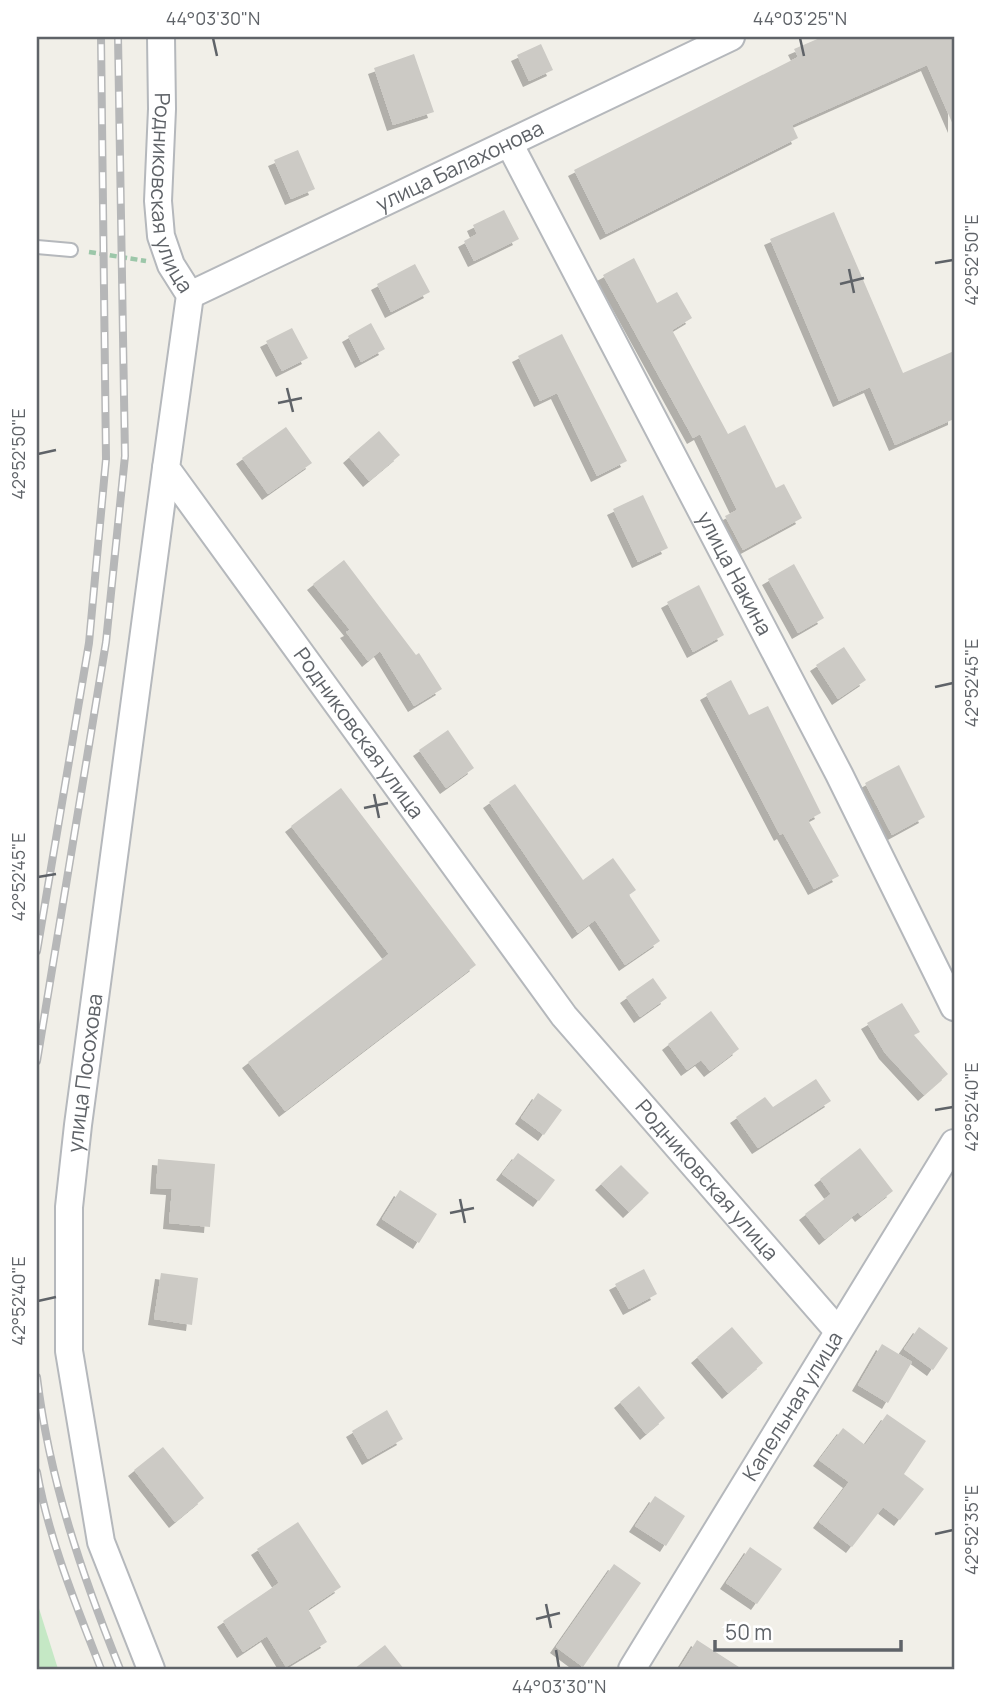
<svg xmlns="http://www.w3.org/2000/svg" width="991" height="1706" font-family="Manrope,sans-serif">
	<defs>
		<filter id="shadow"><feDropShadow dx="-6" dy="6" stdDeviation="0" flood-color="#0004"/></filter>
	</defs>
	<rect width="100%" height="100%" fill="#f1efe8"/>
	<path fill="#c5e8c5" d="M 37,1602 L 58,1669 L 37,1669 Z"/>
	<path fill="#cccac5" filter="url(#shadow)" d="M 822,37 L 954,37 L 954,127 L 927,65 L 792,125 L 798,138 L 606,234 L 574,170 L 798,57 L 794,49 Z
		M 541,44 L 553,70 L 529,81 L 517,55 Z
		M 414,54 L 434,112 L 393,125 L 374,68 Z
		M 298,150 L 315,189 L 291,199 L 274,160 Z
		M 504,210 L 519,239 L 474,261 L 464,241 L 477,234 L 473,225 Z
		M 834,212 L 903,373 L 954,351 L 954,419 L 895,445 L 870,387 L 839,401 L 770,239 Z
		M 634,258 L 657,303 L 677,292 L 692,318 L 672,330 L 728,434 L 745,425 L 776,488 L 784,484 L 802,518 L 743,550 L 725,516 L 737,510 L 700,434 L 693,438 L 603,275 Z
		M 415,264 L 430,292 L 391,312 L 377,284 Z
		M 371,323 L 385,349 L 361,362 L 348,336 Z
		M 292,328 L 308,358 L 282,371 L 266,341 Z
		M 562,334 L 627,461 L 597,476 L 557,393 L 540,401 L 518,356 Z
		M 286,427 L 312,463 L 268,494 L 242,458 Z
		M 379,431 L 400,455 L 369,481 L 349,457 Z
		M 643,495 L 668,548 L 638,562 L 613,509 Z
		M 344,560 L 416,655 L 419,653 L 442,689 L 414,706 L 380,651 L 368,661 L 346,632 L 350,630 L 313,584 Z
		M 794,564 L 824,618 L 798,633 L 768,579 Z
		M 699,585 L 724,635 L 693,652 L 667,602 Z
		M 844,647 L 866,680 L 838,699 L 816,665 Z
		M 731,680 L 749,715 L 768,706 L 821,813 L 808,820 L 839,876 L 814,889 L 783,833 L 780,835 L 706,694 Z
		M 448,730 L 474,768 L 446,788 L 419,750 Z
		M 899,765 L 925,817 L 892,835 L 865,783 Z
		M 515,784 L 583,880 L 613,858 L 636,890 L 629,895 L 660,941 L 625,965 L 595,920 L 578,933 L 489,802 Z
		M 341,788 L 476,965 L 285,1111 L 248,1062 L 389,954 L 291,826 Z
		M 653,978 L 667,998 L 640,1017 L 626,997 Z
		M 902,1003 L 920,1032 L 914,1035 L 948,1074 L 924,1095 L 885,1053 L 867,1023 Z
		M 711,1011 L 739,1049 L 710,1071 L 701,1060 L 687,1070 L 668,1044 Z
		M 816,1079 L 831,1101 L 758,1148 L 736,1117 L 765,1097 L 773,1107 Z
		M 538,1093 L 562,1110 L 544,1135 L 521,1118 Z
		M 860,1148 L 893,1191 L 861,1216 L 858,1212 L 825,1239 L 805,1214 L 831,1194 L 820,1179 Z
		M 518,1153 L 555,1180 L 539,1201 L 502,1174 Z
		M 158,1159 L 215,1164 L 210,1227 L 169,1223 L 172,1189 L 156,1188 Z
		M 621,1165 L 649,1193 L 629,1212 L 601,1184 Z
		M 400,1190 L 437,1214 L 419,1243 L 382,1219 Z
		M 644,1269 L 657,1294 L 629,1309 L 615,1284 Z
		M 161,1273 L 198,1278 L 192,1325 L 154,1319 Z
		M 732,1327 L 763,1363 L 728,1393 L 697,1357 Z
		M 919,1327 L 948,1348 L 933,1370 L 904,1349 Z
		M 882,1344 L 912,1362 L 888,1403 L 858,1385 Z
		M 639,1386 L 665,1418 L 646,1434 L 620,1402 Z
		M 387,1410 L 403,1439 L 368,1459 L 352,1431 Z
		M 887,1414 L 926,1441 L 904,1474 L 924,1489 L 900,1520 L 883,1507 L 852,1547 L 819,1522 L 849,1482 L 819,1460 L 843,1428 L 865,1445 Z
		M 163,1447 L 204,1498 L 175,1522 L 134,1470 Z
		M 655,1496 L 685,1516 L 666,1546 L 635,1526 Z
		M 298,1522 L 341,1587 L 308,1609 L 327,1642 L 286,1667 L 267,1636 L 243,1652 L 223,1621 L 279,1583 L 257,1549 Z
		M 750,1547 L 782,1569 L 757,1604 L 726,1583 Z
		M 614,1564 L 641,1583 L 583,1667 L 556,1647 Z
		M 697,1640 L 742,1669 L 679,1669 Z
		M 385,1645 L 404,1669 L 354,1669 Z"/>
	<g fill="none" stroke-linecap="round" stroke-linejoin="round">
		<defs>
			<path id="service" d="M 37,247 L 71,250"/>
			<g id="minor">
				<path id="s1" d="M 161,37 L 162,109 L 158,201 L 161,236 L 171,265 L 190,295 L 166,468 L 564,1016 L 838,1331"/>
				<path id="s2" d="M 509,143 L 839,774 L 954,1007"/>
				<path id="s3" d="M 190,295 L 731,37"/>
				<path id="s4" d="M 151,1669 L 101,1542 L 69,1351 L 69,1207 L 78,1125 L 166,468"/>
				<path id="s5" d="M 632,1669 L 954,1143"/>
			</g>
		</defs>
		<use href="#service" stroke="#b5b8bc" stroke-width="16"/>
		<use href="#minor" stroke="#b5b8bc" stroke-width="30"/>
		<path stroke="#9cc7a9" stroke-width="4.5" stroke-dasharray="7 3.5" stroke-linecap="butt" d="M 89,252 L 146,261"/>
		<use href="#service" stroke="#fff" stroke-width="12"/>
		<use href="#minor" stroke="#fff" stroke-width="26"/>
		<defs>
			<path id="rail" d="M 37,951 L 89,643 L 106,459 L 101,37
				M 37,1061 L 106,642 L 125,456 L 118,37
				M 37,1377 C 49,1479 82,1575 120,1669
				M 37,1472 C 49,1540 76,1605 101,1669"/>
		</defs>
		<use href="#rail" stroke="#b6b7b8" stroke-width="8"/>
		<use href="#rail" stroke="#fff" stroke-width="5" stroke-dasharray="16" stroke-linecap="butt"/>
	</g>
	<path fill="none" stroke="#5f6368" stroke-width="2.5" d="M 213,38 L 217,56M 800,38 L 804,56M 935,263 L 953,260M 849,269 L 854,293M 840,284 L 864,278M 287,388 L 293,412M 278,403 L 302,398M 38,454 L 56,450M 935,687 L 953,683M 374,794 L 379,818M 364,808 L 388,803M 38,877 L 56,874M 935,1110 L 953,1107M 460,1199 L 465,1223M 450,1213 L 474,1208M 38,1301 L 56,1297M 935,1534 L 953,1530M 546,1604 L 551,1628M 536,1619 L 560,1613M 556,1650 L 559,1668"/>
	<g text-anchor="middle" stroke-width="5" stroke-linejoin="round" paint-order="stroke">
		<g font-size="21" fill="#5f6368" stroke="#fff">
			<text dy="7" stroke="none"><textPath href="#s3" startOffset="299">улица Балахонова</textPath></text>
			<text dy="7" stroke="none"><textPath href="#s1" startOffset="158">Родниковская улица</textPath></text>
			<text dy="7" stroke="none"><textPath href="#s2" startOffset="486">улица Накина</textPath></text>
			<text dy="7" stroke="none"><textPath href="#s1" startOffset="768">Родниковская улица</textPath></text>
			<text dy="7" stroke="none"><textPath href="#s4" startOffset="609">улица Посохова</textPath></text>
			<text dy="7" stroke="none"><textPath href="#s1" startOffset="1335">Родниковская улица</textPath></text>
			<text dy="7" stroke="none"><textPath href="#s5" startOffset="308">Капельная улица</textPath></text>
		</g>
	</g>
	<rect width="991" height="1706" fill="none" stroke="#ffffff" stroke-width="77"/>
	<path d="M715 1640v10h186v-10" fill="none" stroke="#5f6368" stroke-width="3.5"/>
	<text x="725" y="1640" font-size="21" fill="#5f6368" stroke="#ffffff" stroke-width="5" paint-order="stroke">50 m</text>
	<rect x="38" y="38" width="915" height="1630" fill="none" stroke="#5f6368" stroke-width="2.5"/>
	<g font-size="18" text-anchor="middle" fill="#5f6368">
		<text x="213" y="25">44°03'30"N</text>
		<text x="800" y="25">44°03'25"N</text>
		<text transform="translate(972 260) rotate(-90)" y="6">42°52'50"E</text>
		<text transform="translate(19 454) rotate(-90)" y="6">42°52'50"E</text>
		<text transform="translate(972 683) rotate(-90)" y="6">42°52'45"E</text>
		<text transform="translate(19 877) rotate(-90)" y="6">42°52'45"E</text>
		<text transform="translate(972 1107) rotate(-90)" y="6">42°52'40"E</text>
		<text transform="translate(19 1301) rotate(-90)" y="6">42°52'40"E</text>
		<text transform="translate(972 1530) rotate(-90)" y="6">42°52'35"E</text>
		<text x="559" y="1693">44°03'30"N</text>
	</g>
</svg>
